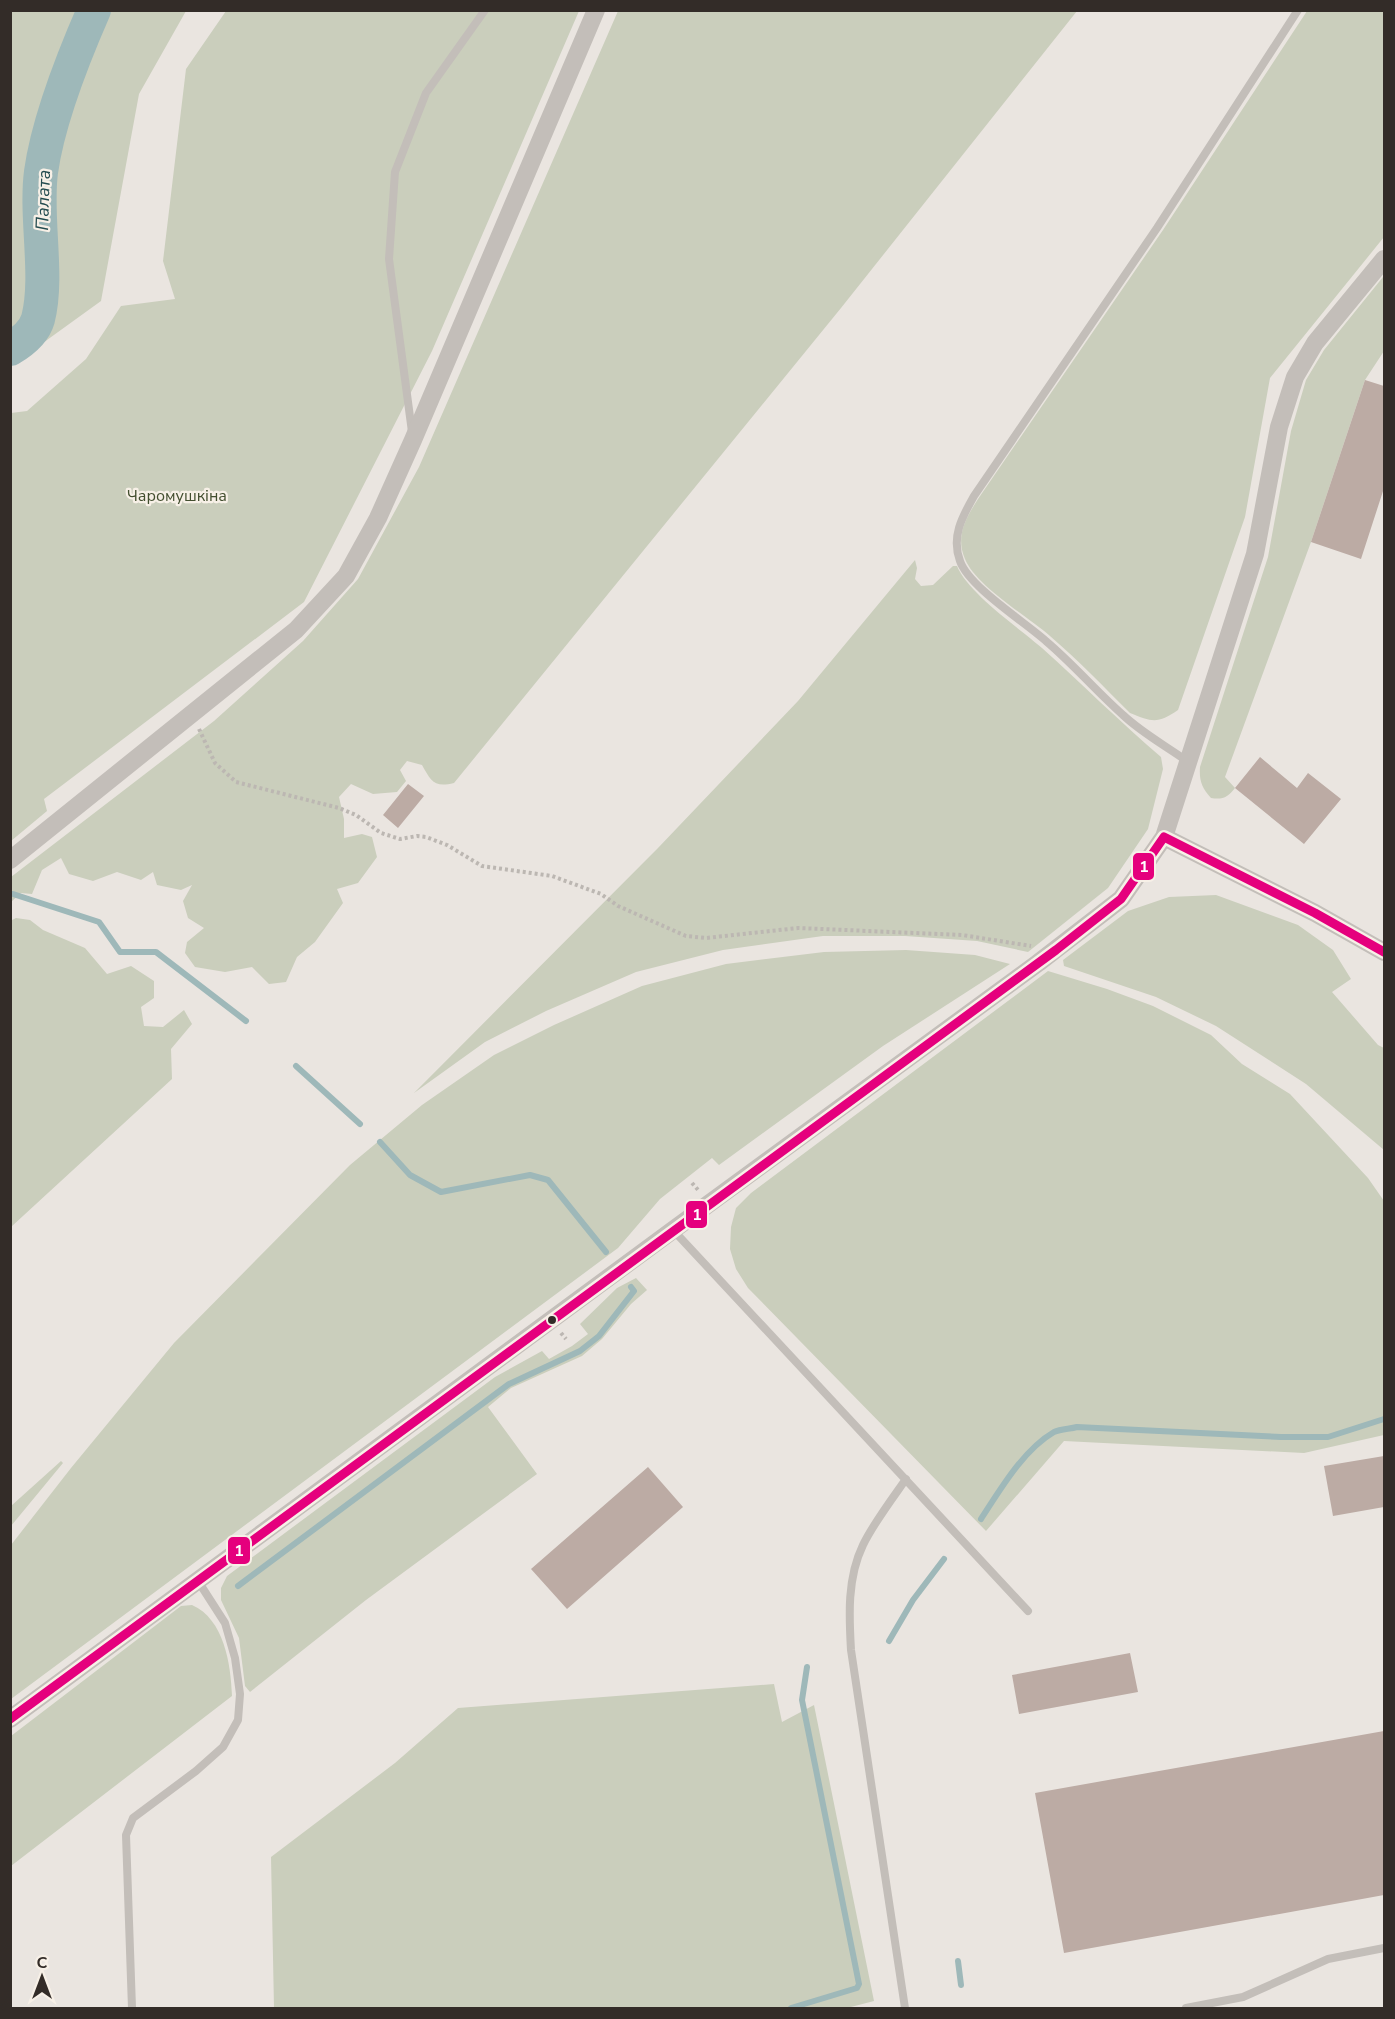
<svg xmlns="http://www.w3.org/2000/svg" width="1395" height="2019" font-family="'Nunito Sans',sans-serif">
	<rect width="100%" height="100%" fill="#eae5e0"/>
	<path fill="#cacebc" d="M 11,10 L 186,11 L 139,94 L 101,301 L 11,366 Z
		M 226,11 L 579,11 L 432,351 L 304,602 L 44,799 L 47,811 L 11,841 L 11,413 L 27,411 L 86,359 L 121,306 L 175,299 L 163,261 L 186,69 Z
		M 618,11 L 1077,11 L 841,308 L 454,783 C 434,788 431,781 422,765 L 407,761 L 400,770 L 406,781 L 397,792 L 373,794 L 351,784 L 339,797 L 344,819 L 344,838 L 362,834 L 372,837 L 377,857 L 358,883 L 337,889 L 343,903 L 315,942 L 297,957 L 286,982 L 269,984 L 252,967 L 225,972 L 195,967 L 185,953 L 187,942 L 204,928 L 188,918 L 183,901 L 192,885 L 181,890 L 157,885 L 153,872 L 141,880 L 117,872 L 93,881 L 69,874 L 61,858 L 42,870 L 32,894 L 21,893 L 11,902 L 11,877 L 214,721 L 303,641 L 358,579 L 419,467 Z
		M 1307,11 L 1384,11 L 1384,237 L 1270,378 L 1245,517 L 1178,710 C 1158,724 1152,722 1130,713 C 1104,687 1078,660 1050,636 C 1027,616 976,586 965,559 C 955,536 966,518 978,499 L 1163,230 Z
		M 1383,277 L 1384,351 L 1365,380 L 1311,542 L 1225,777 L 1235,788 C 1228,797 1223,800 1211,798 C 1202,788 1199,781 1200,767 L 1268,557 L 1291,431 L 1306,380 L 1324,350 Z
		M 915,560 L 917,568 L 915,579 L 921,586 L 933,585 L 953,566 L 957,566 C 968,593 1019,628 1042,648 C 1082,684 1120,722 1161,757 L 1163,769 L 1148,829 L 1108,888 L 1028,952 L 977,941 L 905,936 L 823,936 L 723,950 L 636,972 L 546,1011 L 485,1042 L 414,1093 L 658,848 L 798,701 Z
		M 1216,895 L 1298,925 L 1333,950 L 1351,979 L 1332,992 L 1378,1045 L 1384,1048 L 1384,1150 L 1306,1084 L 1216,1026 L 1156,997 L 1064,966 L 1063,960 L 1128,911 L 1169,897 Z
		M 16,918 L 30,920 L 43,930 L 85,948 L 107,974 L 131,966 L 154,981 L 154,998 L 141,1007 L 144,1026 L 163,1027 L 184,1010 L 192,1024 L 171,1049 L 172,1079 L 11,1227 L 10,921 Z
		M 906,950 L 975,955 L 1010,964 L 883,1046 L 719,1165 L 712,1158 L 660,1199 L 618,1248 L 11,1699 L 11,1545 L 71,1468 L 174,1343 L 350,1165 L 422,1105 L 494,1055 L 554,1025 L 642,986 L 726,964 L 824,952 Z
		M 1048,971 L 1107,989 L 1153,1006 L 1211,1035 L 1242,1064 L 1290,1094 L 1368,1178 L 1384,1201 L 1384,1435 L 1304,1453 L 1064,1441 L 986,1531 L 748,1288 L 736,1269 L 730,1249 L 731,1227 L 736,1208 L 751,1193 Z
		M 636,1278 L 647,1290 L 631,1304 L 602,1339 L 582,1356 L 511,1388 L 488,1407 L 537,1474 L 366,1600 L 250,1692 L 245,1686 L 239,1638 L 221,1600 L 221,1588 L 227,1576 L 495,1377 L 542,1351 L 549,1359 L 572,1346 L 588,1334 L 580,1324 L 617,1288 Z
		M 61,1461 L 63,1463 L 11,1526 L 11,1506 Z
		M 192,1605 C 224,1619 231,1664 232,1696 L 11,1866 L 11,1736 L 181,1606 Z
		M 774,1684 L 782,1722 L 814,1705 L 874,2001 L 847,2008 L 274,2008 L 271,1857 L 395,1763 L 458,1708 Z"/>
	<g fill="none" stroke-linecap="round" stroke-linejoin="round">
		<path stroke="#9eb8b9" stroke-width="6" d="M 13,894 L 99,922 L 120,952 L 156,952 L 246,1021
			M 296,1066 L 360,1124
			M 380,1142 L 410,1175 L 441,1192 L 530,1175 L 548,1180 L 606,1252
			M 981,1519 C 1000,1490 1023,1450 1054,1432 C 1061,1429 1070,1429 1077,1427 L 1281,1437 L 1328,1437 L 1384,1419
			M 238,1586 L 509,1384 L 580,1351 L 599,1336 L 634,1291 L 631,1287
			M 889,1641 L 913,1600 L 944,1559
			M 958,1961 L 961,1985
			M 791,2008 L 857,1988 L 859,1984 L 802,1700 L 807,1667"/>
		<path stroke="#9eb8b9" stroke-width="34" d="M 10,349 C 22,342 34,333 38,319 C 49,276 35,218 41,172 C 48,121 73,58 94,10"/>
	</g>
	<path fill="#bcaba4" d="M 1365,380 L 1384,386 L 1384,488 L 1361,559 L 1311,542 Z
		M 1260,757 L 1297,788 L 1308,773 L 1341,799 L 1304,844 L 1235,788 Z
		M 408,784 L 424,796 L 398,828 L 383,815 Z
		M 1384,1456 L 1384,1507 L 1333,1516 L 1324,1466 Z
		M 648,1467 L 683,1507 L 567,1609 L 531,1569 Z
		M 1130,1653 L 1138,1692 L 1019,1714 L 1012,1675 Z
		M 1384,1731 L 1384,1895 L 1064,1953 L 1035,1793 Z"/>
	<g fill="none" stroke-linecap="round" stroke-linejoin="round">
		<path stroke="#bcb7b2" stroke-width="4" stroke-dasharray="3 3" stroke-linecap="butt" d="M 199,729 L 215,763 L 236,782 L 339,808 L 356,815 L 381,833 L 400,839 L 417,836 L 426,837 L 447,845 L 482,866 L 552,876 L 601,894 L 618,906 L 686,936 L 706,938 L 798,928 L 962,935 L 1031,946
			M 692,1183 L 699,1191
			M 561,1333 L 566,1339"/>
		<path stroke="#c3beb9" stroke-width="8" d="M 412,432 L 389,259 L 395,172 L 426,93 L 485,10
			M 1187,761 C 1166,746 1142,733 1123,715 C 1097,692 1074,665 1047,642 C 1025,622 969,587 960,561 C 951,537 962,517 974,496 L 1157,228 L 1298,10
			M 674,1231 L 1028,1611
			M 132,2008 L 126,1835 L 133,1818 L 196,1771 L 223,1747 L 238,1720 L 240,1694 L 235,1658 L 225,1623 L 198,1581
			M 905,2008 L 851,1650 C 849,1616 847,1578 863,1545 C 873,1524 892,1499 906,1479
			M 1186,2008 L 1243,1997 L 1328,1959 L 1384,1948"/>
		<path stroke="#c3beb9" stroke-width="18" d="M 1164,837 L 1315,913 L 1384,952
			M 10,860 L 296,630 L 346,576 L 378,518 L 413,440 L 596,10
			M 10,1719 L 673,1230 L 1038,963 L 1121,899 L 1164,837 L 1255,554 L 1279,427 L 1295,377 L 1315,343 L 1384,259"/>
		<defs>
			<path id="bus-1" d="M 10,1719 L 1056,950 L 1121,899 L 1164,837 L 1315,913 L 1384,952"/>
		</defs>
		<use href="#bus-1" stroke="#f7f0e7" stroke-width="14"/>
		<use href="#bus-1" stroke="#e5007d" stroke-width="9"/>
	</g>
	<circle fill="#332c28" stroke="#f7f0e7" stroke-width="2" cx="552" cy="1320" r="5"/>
	<g text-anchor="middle" stroke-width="4.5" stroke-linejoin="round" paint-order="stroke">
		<g font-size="16" fill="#424e2f" stroke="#f7f0e7">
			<text x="177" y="501">Чаромушкіна</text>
		</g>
		<g font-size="18" font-style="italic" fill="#234b4f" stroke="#f7f0e7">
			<text transform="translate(43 200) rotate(-88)" y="6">Палата</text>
		</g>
	</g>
	<g stroke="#f7f0e7" stroke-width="2">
		<rect x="1132" y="852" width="23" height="29" rx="6" fill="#e5007d"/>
		<rect x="685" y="1200" width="23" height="29" rx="6" fill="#e5007d"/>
		<rect x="227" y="1536" width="24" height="29" rx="6" fill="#e5007d"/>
	</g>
	<g font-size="16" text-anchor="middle" font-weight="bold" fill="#fff">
		<text x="1144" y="872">1</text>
		<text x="697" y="1220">1</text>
		<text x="239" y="1556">1</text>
	</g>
	<rect width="1395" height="2019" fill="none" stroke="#332c28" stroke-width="24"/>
	<g transform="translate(42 1977)" stroke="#f7f0e7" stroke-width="4.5" paint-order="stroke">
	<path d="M0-4.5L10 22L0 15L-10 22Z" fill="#332c28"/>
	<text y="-9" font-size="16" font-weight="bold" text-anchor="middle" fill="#332c28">С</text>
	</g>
</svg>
